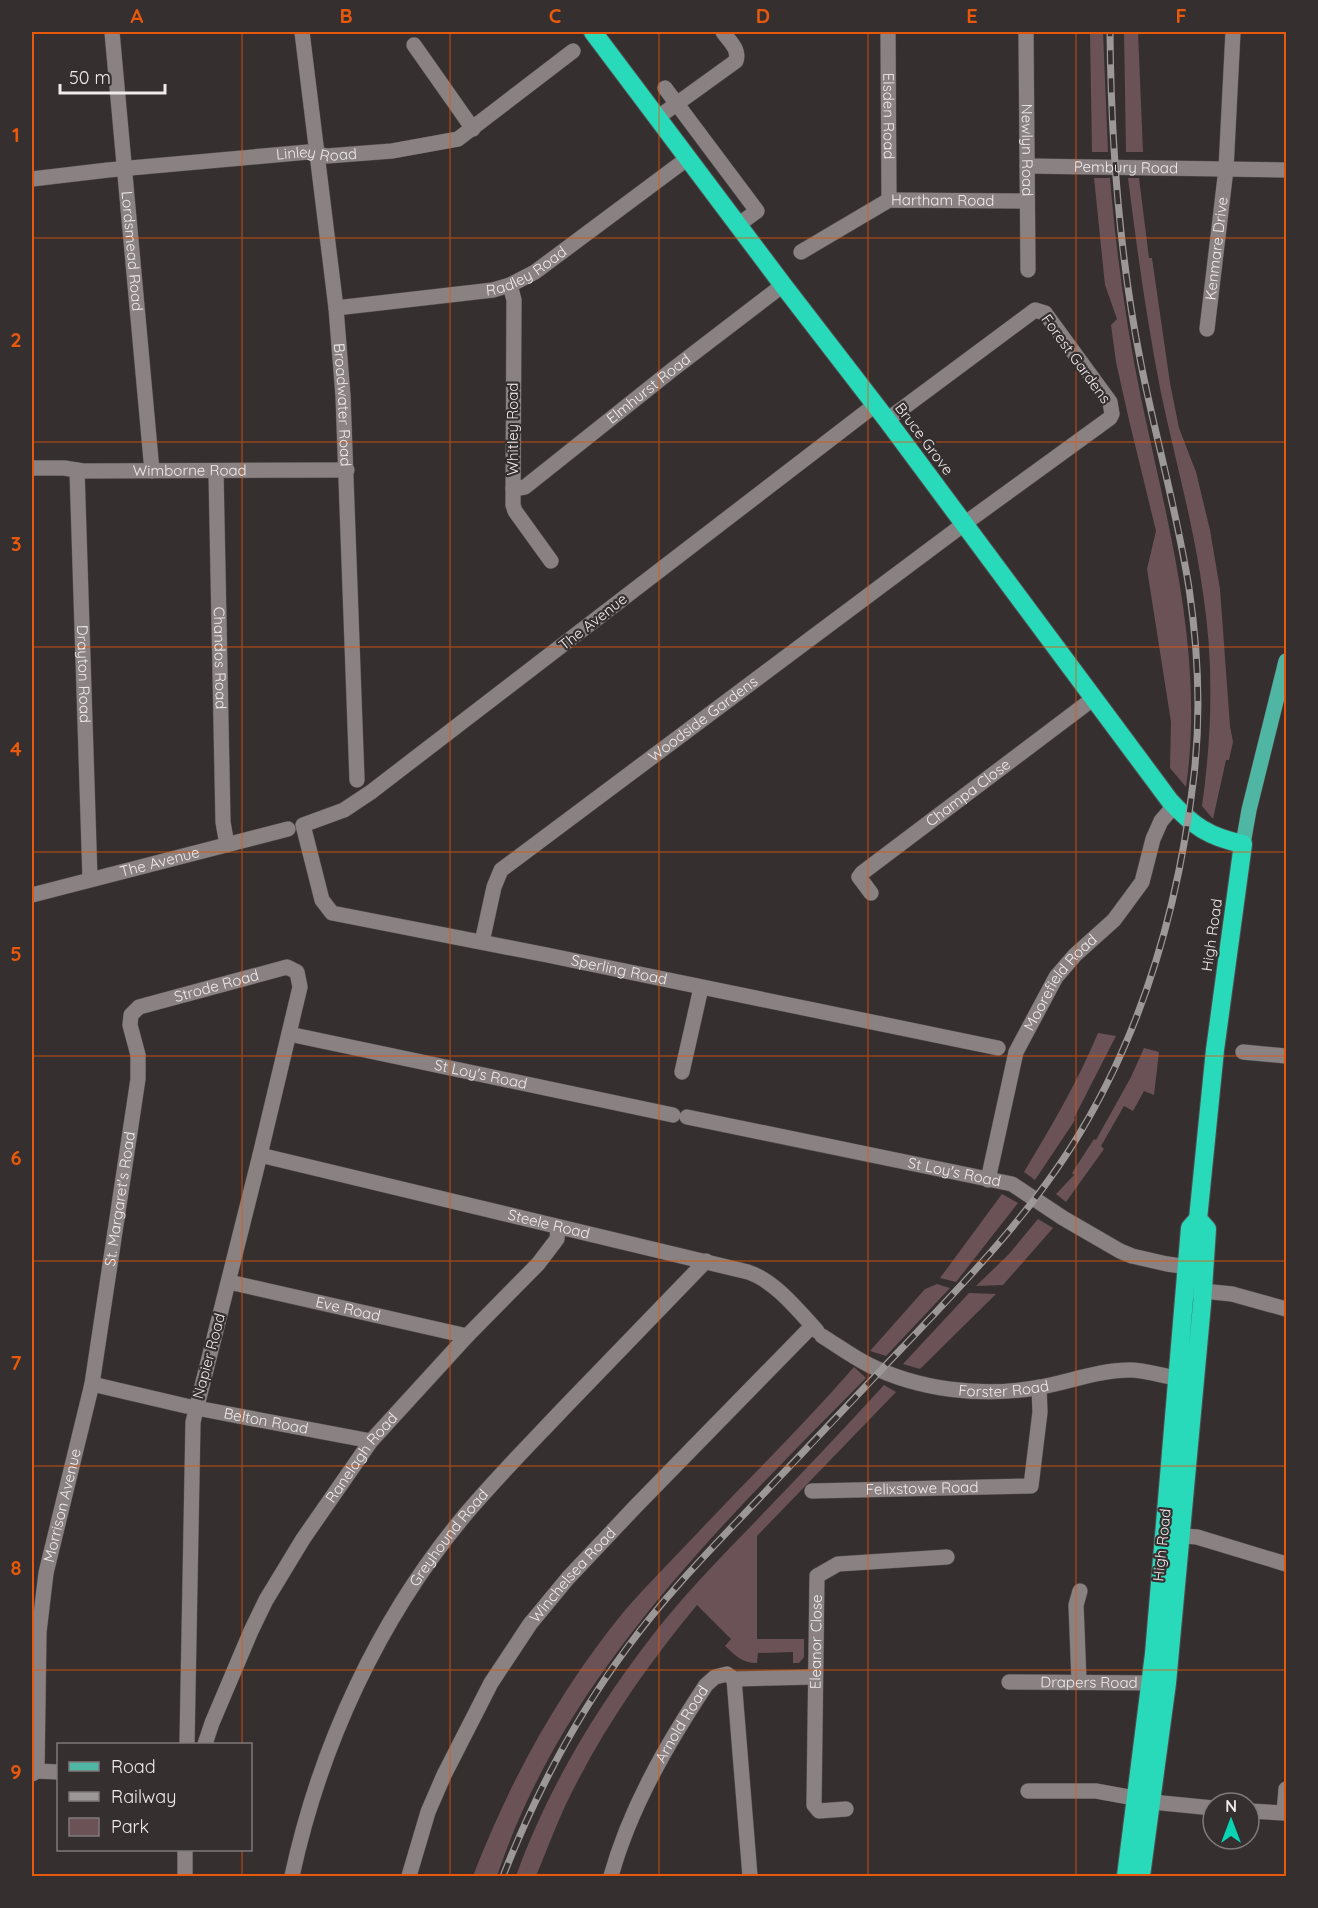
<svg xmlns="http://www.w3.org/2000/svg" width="1318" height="1908" font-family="Quicksand,sans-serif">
	<rect width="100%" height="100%" fill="#352f2f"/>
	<path fill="#6b5256" d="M 1090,32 L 1103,32 L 1108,152 L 1092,152 Z
		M 1124,32 L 1138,32 L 1143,152 L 1126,152 Z
		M 1094,178 L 1110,178 C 1116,251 1126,325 1141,398 C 1168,526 1205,655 1186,787 L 1170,768 L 1171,722 L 1147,569 L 1156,531 L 1129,420 L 1116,362 L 1111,325 L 1117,319 L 1105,285 Z
		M 1128,178 L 1139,178 L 1149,258 L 1152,258 L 1170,383 L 1179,428 L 1196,472 L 1210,530 L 1220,589 L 1230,726 L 1233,742 L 1229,760 L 1226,760 L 1213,819 L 1202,806 C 1212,735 1214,664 1203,593 C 1194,526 1175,460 1161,393 C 1147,322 1137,250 1128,178 Z
		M 1098,1033 L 1116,1036 L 1074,1118 L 1075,1120 L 1035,1180 L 1024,1172 C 1051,1127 1078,1081 1098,1033 Z
		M 1144,1048 L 1159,1052 L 1154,1095 L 1144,1091 L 1133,1111 L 1124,1106 L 1101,1146 L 1104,1149 L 1066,1202 L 1056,1194 L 1074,1175 L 1072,1173 L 1094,1139 L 1096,1140 L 1131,1077 Z
		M 1002,1194 L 1018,1203 L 956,1282 L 940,1278 Z
		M 1038,1219 L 1053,1228 L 1003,1285 L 976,1286 L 1009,1254 Z
		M 937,1284 L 950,1288 L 886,1356 L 870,1351 L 925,1289 Z
		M 969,1293 L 996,1294 L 920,1369 L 903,1364 Z
		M 854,1367 L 866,1378 C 721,1525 564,1675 497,1876 L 473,1876 C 510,1780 560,1689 626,1609 C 646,1586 667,1565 688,1543 C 743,1484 801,1428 854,1367 Z
		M 884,1385 L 896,1392 L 757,1536 L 757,1639 L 804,1639 L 804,1657 L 799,1663 L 793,1663 L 793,1652 L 758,1653 L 757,1663 C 742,1663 736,1656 725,1646 L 731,1639 L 697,1605 C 648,1664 604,1727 570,1796 C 557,1822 547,1850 536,1876 L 516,1876 C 547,1790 596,1708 652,1636 C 683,1596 718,1560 753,1524 C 797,1478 841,1432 884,1385 Z"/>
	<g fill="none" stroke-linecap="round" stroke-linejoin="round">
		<defs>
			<g id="minor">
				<path id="s1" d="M 112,32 L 152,471"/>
				<path id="s2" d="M 302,32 L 336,308 L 343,396 L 357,780"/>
				<path id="s3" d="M 888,32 L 889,200"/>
				<path id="s4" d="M 1026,32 L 1028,270"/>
				<path d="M 414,45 L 473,129"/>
				<path d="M 665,88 L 757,211 L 738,225"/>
				<path d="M 657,118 L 736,61 C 740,49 729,41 723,32"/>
				<path id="s5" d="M 1027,166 L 1286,170"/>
				<path id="s6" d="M 32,179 L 108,170 L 308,152 L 327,156 L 392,151 L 458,139 L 573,51"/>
				<path id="s7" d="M 801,252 L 889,200 L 1027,201"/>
				<path d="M 510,285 L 514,300 L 513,505 L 515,511 L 551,561"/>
				<path id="s8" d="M 336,308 L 493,290 L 510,285 L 535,272 L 688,158"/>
				<path id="s9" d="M 1207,329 L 1226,169 L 1233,32"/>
				<path id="s10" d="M 875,405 L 371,792 L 344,810 L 303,825 L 322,900 L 332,913 L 547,955 L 998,1048"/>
				<path id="s11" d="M 32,468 L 64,468 L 83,471 L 347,470"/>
				<path id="s12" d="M 77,470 L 90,879"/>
				<path id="s13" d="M 216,472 L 223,822 L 227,845"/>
				<path id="s14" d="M 513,489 L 525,487 L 672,370 L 783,285"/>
				<path id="s15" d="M 871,893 L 859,877 L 862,873 L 1094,698"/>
				<path id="s16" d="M 32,895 L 288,829"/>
				<path id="s17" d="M 482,942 L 494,887 L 501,870 L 964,524 L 1110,418 L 1112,414 L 1110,402 L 1045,313 L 1035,310 L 887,420"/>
				<path id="s18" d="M 289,1034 L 673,1115"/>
				<path d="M 1243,1052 L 1286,1056"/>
				<path d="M 682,1072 L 701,988"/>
				<path id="s19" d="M 687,1117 L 1012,1184 L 1063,1218 L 1120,1251 L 1132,1256 L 1167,1264 L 1196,1268"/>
				<path id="s20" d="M 260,1155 L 748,1272 C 775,1281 798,1310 817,1331"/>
				<path id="s21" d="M 988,1180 L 1016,1052 L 1056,977 L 1075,955 L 1114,920 L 1142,882 L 1153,839 L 1161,821 L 1174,806"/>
				<path id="s22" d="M 229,1282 L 467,1336"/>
				<path d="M 1193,1290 L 1232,1294 L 1286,1309"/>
				<path id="s23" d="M 822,1336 C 838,1346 853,1357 869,1365 C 919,1390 981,1397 1035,1388 C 1067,1383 1097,1370 1130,1370 C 1147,1370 1169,1378 1188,1380"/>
				<path id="s24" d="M 92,1384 L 186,1406 L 371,1441"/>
				<path id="s25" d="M 812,1491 L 1031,1486 L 1040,1412 L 1039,1387"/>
				<path d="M 1171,1535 L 1197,1537 L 1286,1564"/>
				<path d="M 734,1679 L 750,1876"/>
				<path d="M 1079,1681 L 1076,1605 L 1080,1591"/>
				<path id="s26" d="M 1009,1682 L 1161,1683"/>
				<path id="s27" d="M 205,1744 L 212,1723 L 251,1631 L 266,1600 L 303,1539 L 371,1441 L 467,1336 L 538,1264 L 557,1239 L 558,1227"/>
				<path id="s28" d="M 37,1771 L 39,1632 L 46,1573 L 92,1384 L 138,1079 L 138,1055 L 130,1025 L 131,1015 L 139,1007 L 287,967 L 297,972 L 300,987 L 260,1155 L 193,1422 L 187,1744"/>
				<path d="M 32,1774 L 37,1771 L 58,1772"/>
				<path d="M 1028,1791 L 1096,1791 L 1162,1803 L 1213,1808"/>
				<path id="s29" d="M 846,1809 L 819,1811 L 814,1805 L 817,1576 L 838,1564 L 947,1557"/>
				<path d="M 1249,1811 L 1284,1813 L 1286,1789"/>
				<path d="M 185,1850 L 185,1876"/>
				<path id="s30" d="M 292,1876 C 320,1746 379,1618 465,1515 C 496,1478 531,1443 564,1408 C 611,1359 659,1310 706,1261"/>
				<path id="s31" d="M 409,1876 L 428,1812 L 444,1775 L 491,1683 L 530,1624 L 568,1578 L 636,1506 L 812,1326"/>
				<path id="s32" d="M 611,1876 C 630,1808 667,1744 706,1685 L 715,1677 L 727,1674 L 734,1679 L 815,1677"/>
			</g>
			<path id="major" d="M 1243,844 L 1249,810 L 1286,661"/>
			<path id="highway" d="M 593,32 L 783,285 L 887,420 L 1170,801 C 1193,826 1209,837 1243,844 L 1215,1050 L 1198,1219 L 1190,1228 L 1154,1654 L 1126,1876
				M 1141,1876 L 1167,1683 L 1202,1304 L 1207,1229 L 1198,1219"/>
		</defs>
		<use href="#minor" stroke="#544e4f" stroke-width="16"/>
		<use href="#major" stroke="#544e4f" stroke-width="16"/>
		<use href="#highway" stroke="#544e4f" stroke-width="20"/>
		<use href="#minor" stroke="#898182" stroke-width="15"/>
		<use href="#major" stroke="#4fb6a4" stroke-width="15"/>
		<use href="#highway" stroke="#28daba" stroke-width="18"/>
		<defs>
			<path id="rail" d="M 503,1876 C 535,1795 575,1718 627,1648 C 664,1597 708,1552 751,1507 C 802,1454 852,1401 902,1348 C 962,1285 1023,1222 1070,1149 C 1142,1036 1179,907 1194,775 C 1201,714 1198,649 1189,588 C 1177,512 1156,439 1141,364 C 1119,254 1111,143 1110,32"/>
		</defs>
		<use href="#rail" stroke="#9d9898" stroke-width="7"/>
		<use href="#rail" stroke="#352f2f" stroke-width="4.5" stroke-dasharray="14" stroke-linecap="butt"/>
	</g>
	<path fill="none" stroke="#e8590c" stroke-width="1.5" stroke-opacity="0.55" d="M 242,32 L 242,1744M 450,32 L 450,1876M 659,32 L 659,1876M 868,32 L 868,1876M 1076,32 L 1076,1876M 32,238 L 1286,238M 32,442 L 1286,442M 32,647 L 1286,647M 32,852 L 1286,852M 32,1056 L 1286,1056M 32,1261 L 1286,1261M 32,1466 L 1286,1466M 32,1670 L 1286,1670M 242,1850 L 242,1876"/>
	<g text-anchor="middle" stroke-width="4.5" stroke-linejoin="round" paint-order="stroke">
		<g font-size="15" fill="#efeaeb" stroke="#352f2f">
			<text dy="5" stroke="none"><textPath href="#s3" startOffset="84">Elsden Road</textPath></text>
			<text dy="5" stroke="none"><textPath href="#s4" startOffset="118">Newlyn Road</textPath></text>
			<text dy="5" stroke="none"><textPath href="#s6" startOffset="286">Linley Road</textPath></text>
			<text dy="5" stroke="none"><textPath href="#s5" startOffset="99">Pembury Road</textPath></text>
			<text dy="5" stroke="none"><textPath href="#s7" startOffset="156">Hartham Road</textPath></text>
			<text dy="5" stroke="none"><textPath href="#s9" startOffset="81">Kenmare Drive</textPath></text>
			<text dy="5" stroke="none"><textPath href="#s1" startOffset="220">Lordsmead Road</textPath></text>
			<text dy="5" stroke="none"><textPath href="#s8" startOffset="196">Radley Road</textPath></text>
			<text transform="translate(1076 359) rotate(54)" y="5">Forest Gardens</text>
			<text dy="5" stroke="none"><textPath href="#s14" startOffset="170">Elmhurst Road</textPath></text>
			<text dy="5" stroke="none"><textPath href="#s2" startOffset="375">Broadwater Road</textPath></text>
			<text transform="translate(513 429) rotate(-90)" y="5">Whitley Road</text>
			<text transform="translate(924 439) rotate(53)" y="5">Bruce Grove</text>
			<text dy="5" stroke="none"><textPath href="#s11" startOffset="158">Wimborne Road</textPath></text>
			<text transform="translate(593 622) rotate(-38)" y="5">The Avenue</text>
			<text dy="5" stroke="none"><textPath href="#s13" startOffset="186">Chandos Road</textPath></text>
			<text dy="5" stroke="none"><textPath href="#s12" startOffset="204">Drayton Road</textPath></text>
			<text dy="5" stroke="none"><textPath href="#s17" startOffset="327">Woodside Gardens</textPath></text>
			<text dy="5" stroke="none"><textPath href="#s15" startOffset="158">Champa Close</textPath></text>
			<text dy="5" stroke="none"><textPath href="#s16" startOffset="132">The Avenue</textPath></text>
			<text transform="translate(1212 935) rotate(-82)" y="5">High Road</text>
			<text dy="5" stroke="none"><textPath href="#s10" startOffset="1098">Sperling Road</textPath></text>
			<text dy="5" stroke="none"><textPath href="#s21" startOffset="214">Moorefield Road</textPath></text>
			<text dy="5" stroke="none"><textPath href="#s28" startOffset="858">Strode Road</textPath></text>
			<text dy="5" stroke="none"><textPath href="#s18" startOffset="196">St Loy's Road</textPath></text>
			<text dy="5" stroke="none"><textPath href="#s19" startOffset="273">St Loy's Road</textPath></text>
			<text dy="5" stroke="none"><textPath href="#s28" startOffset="580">St. Margaret's Road</textPath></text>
			<text dy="5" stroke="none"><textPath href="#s20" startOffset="297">Steele Road</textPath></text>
			<text dy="5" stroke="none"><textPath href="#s22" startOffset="122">Eve Road</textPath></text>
			<text transform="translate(209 1356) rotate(-75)" y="5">Napier Road</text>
			<text dy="5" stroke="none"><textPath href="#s23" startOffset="194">Forster Road</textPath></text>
			<text dy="5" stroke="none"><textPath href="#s24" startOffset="178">Belton Road</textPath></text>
			<text dy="5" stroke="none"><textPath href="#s27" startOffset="328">Ranelagh Road</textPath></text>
			<text dy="5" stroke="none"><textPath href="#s25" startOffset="110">Felixstowe Road</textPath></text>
			<text dy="5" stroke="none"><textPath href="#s28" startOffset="268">Morrison Avenue</textPath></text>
			<text dy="5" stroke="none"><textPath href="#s30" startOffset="376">Greyhound Road</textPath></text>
			<text transform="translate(1162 1545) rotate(-84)" y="5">High Road</text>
			<text dy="5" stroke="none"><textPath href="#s31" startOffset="346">Winchelsea Road</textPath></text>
			<text dy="5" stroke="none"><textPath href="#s29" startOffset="198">Eleanor Close</textPath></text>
			<text dy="5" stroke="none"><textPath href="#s26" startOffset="80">Drapers Road</textPath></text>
			<text dy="5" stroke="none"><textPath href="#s32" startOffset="168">Arnold Road</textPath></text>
		</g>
	</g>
	<rect width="1318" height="1908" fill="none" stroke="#352f2f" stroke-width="66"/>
	<rect x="57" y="1743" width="195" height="108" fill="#352f2f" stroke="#7f7a7a" stroke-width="1.5"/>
	<rect x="69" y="1762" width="30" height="9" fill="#4fb6a4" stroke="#7f7a7a" stroke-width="1.5"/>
	<text x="111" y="1773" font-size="18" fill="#efeaeb">Road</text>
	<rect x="69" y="1792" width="30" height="9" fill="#9d9898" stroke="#7f7a7a" stroke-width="1.5"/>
	<text x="111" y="1803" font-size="18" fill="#efeaeb">Railway</text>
	<rect x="69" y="1818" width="30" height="18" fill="#6b5256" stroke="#7f7a7a" stroke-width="1.5"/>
	<text x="111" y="1833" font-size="18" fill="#efeaeb">Park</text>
	<g transform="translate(1231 1821)"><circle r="28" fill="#352f2f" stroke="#7f7a7a" stroke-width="1.5"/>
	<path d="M0-4.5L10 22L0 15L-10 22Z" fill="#09d5b5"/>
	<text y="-9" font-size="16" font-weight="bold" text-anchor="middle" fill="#efeaeb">N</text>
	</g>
	<path d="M60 84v9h105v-9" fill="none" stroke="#efeaeb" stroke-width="3"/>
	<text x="69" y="84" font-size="18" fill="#efeaeb" stroke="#352f2f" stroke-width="4.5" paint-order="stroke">50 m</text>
	<rect x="33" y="33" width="1252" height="1842" fill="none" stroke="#e8590c" stroke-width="2"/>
	<g font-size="20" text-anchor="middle" font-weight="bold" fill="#e8590c">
		<text x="137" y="23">A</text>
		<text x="346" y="23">B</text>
		<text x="555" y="23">C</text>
		<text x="763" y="23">D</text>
		<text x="972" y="23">E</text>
		<text x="1181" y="23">F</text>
		<text x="16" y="142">1</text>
		<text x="16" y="347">2</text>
		<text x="16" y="551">3</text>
		<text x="16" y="756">4</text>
		<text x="16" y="961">5</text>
		<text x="16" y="1165">6</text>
		<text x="16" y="1370">7</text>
		<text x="16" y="1575">8</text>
		<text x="16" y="1779">9</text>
	</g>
</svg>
